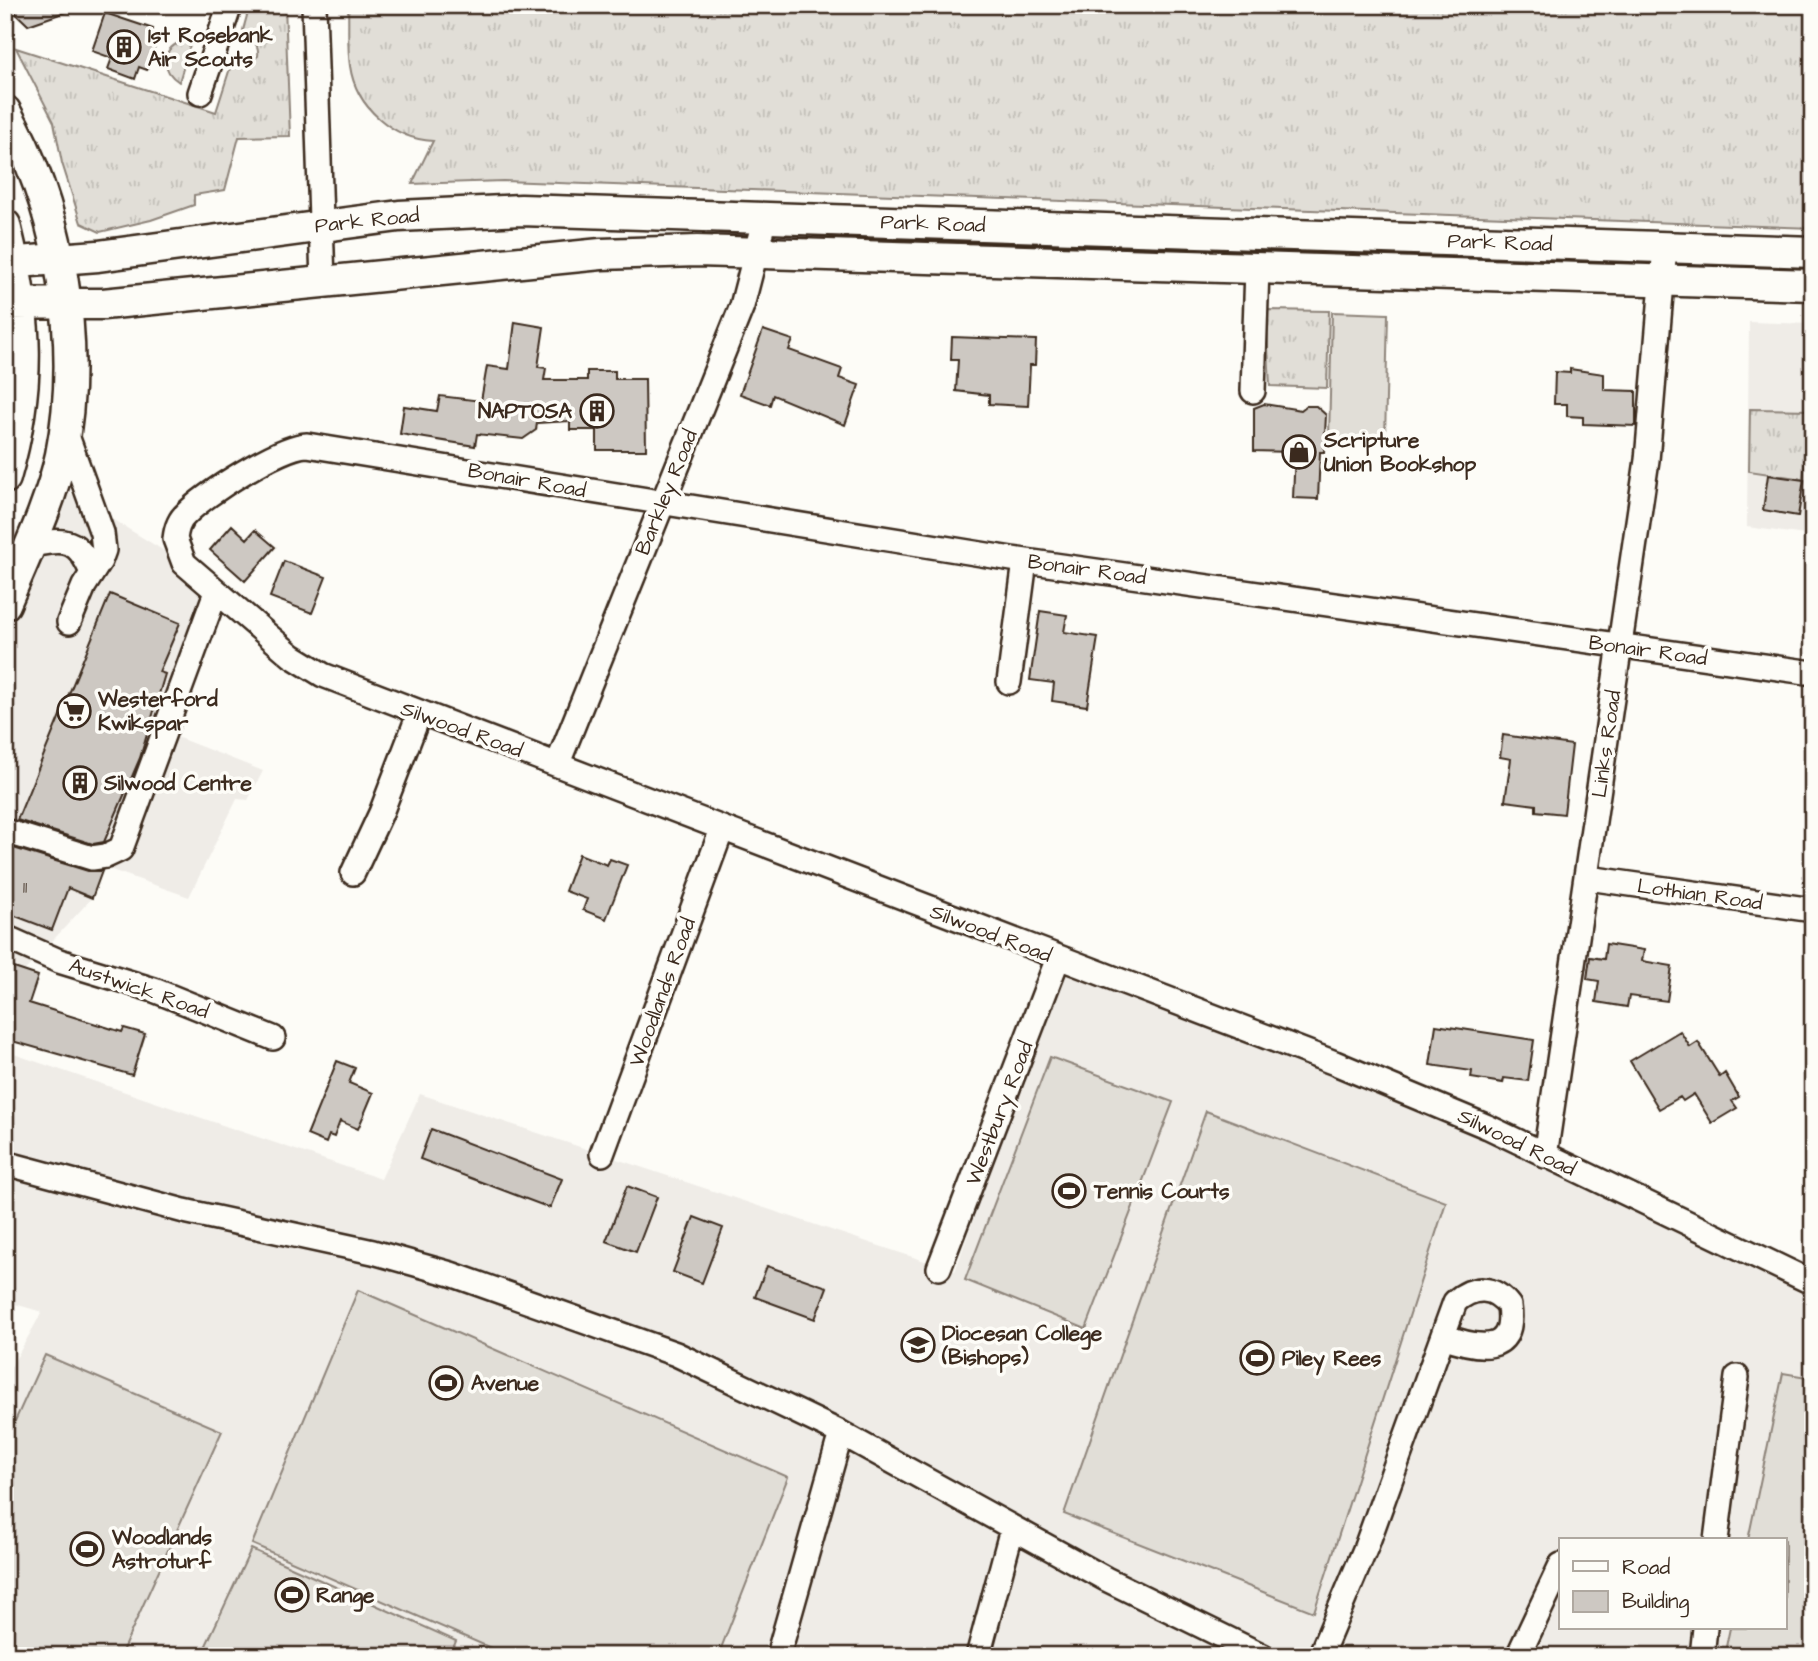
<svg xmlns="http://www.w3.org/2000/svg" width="1818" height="1661" font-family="'Architects Daughter',sans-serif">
	<defs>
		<pattern id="grass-tufts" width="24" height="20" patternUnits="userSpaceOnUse" patternTransform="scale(1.75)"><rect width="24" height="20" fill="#e1ded7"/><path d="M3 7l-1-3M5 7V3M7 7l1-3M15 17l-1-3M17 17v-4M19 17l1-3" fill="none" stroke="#c2bfb8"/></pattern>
	</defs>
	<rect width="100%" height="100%" fill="#fdfcf7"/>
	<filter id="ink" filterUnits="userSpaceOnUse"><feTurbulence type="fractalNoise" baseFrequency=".0143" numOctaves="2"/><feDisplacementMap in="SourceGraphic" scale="14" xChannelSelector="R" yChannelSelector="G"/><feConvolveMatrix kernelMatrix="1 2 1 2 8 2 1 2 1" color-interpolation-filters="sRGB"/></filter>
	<g filter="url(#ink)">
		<path fill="#efece7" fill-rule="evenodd" d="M 1749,322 L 1813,324 L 1813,536 L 1747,527 Z
			M 53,483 L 184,563 L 216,592 L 174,736 L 263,771 L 248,800 L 237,799 L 189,897 L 103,867 L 92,898 L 5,992 L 5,589 Z
			M 1062,970 L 1424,1109 L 1545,1170 L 1813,1296 L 1813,1656 L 5,1656 L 5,1378 L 42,1312 L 5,1301 L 5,1051 L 381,1179 L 420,1094 L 955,1271 ZM 1561,1540 L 1785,1540 L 1785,1628 L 1561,1628 Z"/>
		<path fill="url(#grass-tufts)" stroke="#8e847a" stroke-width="2" d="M 250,5 L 285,5 L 290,136 L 239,137 L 225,190 L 194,195 L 194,205 L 151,220 L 100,232 L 81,223 L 62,163 L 54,122 L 16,48 L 216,112 L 231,65 L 246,65 L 258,56 C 260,40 248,41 243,30 Z
			M 348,5 L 1813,5 L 1813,228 L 503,181 L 412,184 L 433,141 C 394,139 356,108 350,66 C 347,47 349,25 348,5 Z
			M 180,42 L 191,42 L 179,82 C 162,71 160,51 180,42 Z
			M 1266,310 L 1329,311 L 1327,388 L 1270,386 Z
			M 1750,409 L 1812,410 L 1803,479 L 1749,471 Z"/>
		<path fill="#e1ded7" stroke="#8e847a" stroke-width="2" d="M 1332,312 L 1388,314 L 1385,439 L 1329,437 Z
			M 1050,1057 L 1173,1102 L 1086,1329 L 965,1280 Z
			M 1206,1111 L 1446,1202 L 1314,1612 L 1064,1514 Z
			M 358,1290 L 788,1477 L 718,1656 L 509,1656 L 252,1544 Z
			M 45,1355 L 222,1431 L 120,1656 L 5,1656 L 5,1443 Z
			M 1783,1373 L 1813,1378 L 1813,1656 L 1724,1656 L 1730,1628 L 1785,1628 L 1785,1540 L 1748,1540 Z
			M 251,1549 L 456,1641 L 450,1656 L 201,1656 Z"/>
		<path fill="#cdc8c2" stroke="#3b2a1e" stroke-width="2" d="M 7,5 L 77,5 L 77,8 L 28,25 Z
			M 105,13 L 153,29 L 149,41 L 156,43 L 147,70 L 139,67 L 135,79 L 108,69 L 112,58 L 92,51 Z
			M 515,322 L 544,327 L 538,367 L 546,368 L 544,380 L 587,380 L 587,371 L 615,371 L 615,379 L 645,379 L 646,450 L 597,450 L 597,430 L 570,430 L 570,421 L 537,423 L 536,430 L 523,439 L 477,434 L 475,446 L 400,434 L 404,406 L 437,411 L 440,396 L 481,401 L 487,366 L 509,369 Z
			M 763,330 L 793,340 L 789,350 L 842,369 L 839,378 L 859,385 L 845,425 L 773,395 L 770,405 L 740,394 Z
			M 952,337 L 1036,340 L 1035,365 L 1030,365 L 1028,406 L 989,404 L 989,395 L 956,391 L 958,360 L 951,360 Z
			M 1570,369 L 1604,374 L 1604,390 L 1636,391 L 1636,426 L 1583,424 L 1583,417 L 1567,416 L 1567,404 L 1554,404 L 1555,372 L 1570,373 Z
			M 1264,404 L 1301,410 L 1306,406 L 1316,406 L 1326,415 L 1324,452 L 1320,452 L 1318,499 L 1293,498 L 1295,452 L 1254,451 L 1254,408 Z
			M 1768,475 L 1804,480 L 1798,516 L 1763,510 Z
			M 232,525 L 247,539 L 255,530 L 275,547 L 245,581 L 210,550 Z
			M 284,561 L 326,577 L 312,613 L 270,597 Z
			M 110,594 L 180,623 L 159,672 L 165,674 L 140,758 L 104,842 L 93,844 L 17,820 Z
			M 1040,611 L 1067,615 L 1064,632 L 1098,637 L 1087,706 L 1052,701 L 1054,683 L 1030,680 Z
			M 1503,735 L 1572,745 L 1564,814 L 1536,811 L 1536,805 L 1505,801 L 1511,759 L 1500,757 Z
			M 7,846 L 88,871 L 102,871 L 92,898 L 68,888 L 52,930 L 5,912 Z
			M 579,854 L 607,865 L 610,859 L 627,865 L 606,919 L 583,910 L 587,899 L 565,891 Z
			M 1606,944 L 1644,950 L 1642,961 L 1672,966 L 1667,1001 L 1629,996 L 1627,1007 L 1596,1002 L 1599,981 L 1587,979 L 1590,957 L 1604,959 Z
			M 5,965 L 38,976 L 29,1003 L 122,1032 L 124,1028 L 145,1034 L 132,1075 L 5,1039 Z
			M 1436,1025 L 1534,1040 L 1528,1081 L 1504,1078 L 1503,1083 L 1471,1078 L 1472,1071 L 1430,1065 Z
			M 1680,1031 L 1690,1047 L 1698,1042 L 1720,1077 L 1725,1073 L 1739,1097 L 1732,1101 L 1737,1108 L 1712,1123 L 1694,1094 L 1683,1101 L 1680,1097 L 1659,1109 L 1630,1061 Z
			M 337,1061 L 355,1068 L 349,1083 L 373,1093 L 358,1129 L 340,1121 L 334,1137 L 329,1135 L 326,1143 L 307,1135 Z
			M 431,1129 L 562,1179 L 550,1208 L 420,1159 Z
			M 627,1186 L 657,1197 L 636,1252 L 606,1241 Z
			M 694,1217 L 723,1228 L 702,1283 L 673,1272 Z
			M 767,1266 L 827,1287 L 815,1319 L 755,1297 Z"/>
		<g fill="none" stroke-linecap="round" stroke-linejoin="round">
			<defs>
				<path id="minor" d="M 314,5 L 323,282
					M 200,93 L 230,5
					M 1253,391 L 1257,268
					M 66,433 L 102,533 L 104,550 L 100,561 L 84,586 L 69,622
					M 30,545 C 66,539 77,537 92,573
					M 1813,673 L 1012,559 L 307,445 C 280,446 205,494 186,514 C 179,520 176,530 175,539 L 184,563 L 292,656 L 323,675 L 1335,1063 L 1488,1127 L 1813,1283
					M 1009,682 L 1025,561
					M 558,763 L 742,306 L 765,217
					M 5,831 L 92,858 L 106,856 L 121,849 L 216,592
					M 353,873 L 381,813 L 419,714
					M 1588,878 L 1813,910
					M 5,937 L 59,961 L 154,990 L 273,1038
					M 602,1154 L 722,829
					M 1545,1156 L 1647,460 L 1665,247
					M 5,1163 L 184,1211 L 373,1252 L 451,1274 L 676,1354 L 841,1433 L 1106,1579 L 1263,1656
					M 939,1268 L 1058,958
					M 1716,1540 L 1737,1377
					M 778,1656 L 841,1433
					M 978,1656 L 1012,1529
					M 1320,1656 L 1366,1547 L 1455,1302 C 1473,1286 1494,1285 1509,1306 C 1516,1357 1476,1348 1443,1336
					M 1518,1656 L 1561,1565
					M 1702,1656 L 1705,1628"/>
				<path id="major" d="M 5,111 C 61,209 83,344 61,455 C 50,506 25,556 5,604
					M 5,225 C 28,318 32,384 5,478
					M 5,263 L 98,256 L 399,216 L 521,210 L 1813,252
					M 5,303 L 103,304 L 601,254 L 697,251 L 1813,285"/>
			</defs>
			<use href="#minor" stroke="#3b2a1e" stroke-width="28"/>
			<use href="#major" stroke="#3b2a1e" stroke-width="35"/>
			<use href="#minor" stroke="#fdfcf7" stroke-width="23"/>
			<use href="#major" stroke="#fdfcf7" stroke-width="30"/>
		</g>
	</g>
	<defs>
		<symbol id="building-ring" viewBox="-11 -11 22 22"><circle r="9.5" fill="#fdfcf7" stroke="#3b2a1e" stroke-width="1.5"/><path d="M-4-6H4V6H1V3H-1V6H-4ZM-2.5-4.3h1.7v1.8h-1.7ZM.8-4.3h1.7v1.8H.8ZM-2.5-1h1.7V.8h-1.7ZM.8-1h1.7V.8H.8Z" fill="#3b2a1e"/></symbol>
		<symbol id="shop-ring" viewBox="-11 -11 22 22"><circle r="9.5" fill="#fdfcf7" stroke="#3b2a1e" stroke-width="1.5"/><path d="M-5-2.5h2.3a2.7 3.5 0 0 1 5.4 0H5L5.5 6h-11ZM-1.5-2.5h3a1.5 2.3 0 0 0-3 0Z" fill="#3b2a1e"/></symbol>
		<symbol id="supermarket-ring" viewBox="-11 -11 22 22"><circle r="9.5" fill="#fdfcf7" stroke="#3b2a1e" stroke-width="1.5"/><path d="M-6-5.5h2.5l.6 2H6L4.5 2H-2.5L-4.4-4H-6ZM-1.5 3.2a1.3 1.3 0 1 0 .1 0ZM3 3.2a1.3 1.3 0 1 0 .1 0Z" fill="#3b2a1e"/></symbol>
		<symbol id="stadium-ring" viewBox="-11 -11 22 22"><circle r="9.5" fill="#fdfcf7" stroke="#3b2a1e" stroke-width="1.5"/><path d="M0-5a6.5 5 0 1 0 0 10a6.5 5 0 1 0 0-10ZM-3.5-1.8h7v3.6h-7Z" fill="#3b2a1e"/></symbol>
		<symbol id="school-ring" viewBox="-11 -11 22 22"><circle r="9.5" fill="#fdfcf7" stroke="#3b2a1e" stroke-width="1.5"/><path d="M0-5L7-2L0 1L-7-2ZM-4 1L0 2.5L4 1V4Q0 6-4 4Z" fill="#3b2a1e"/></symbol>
	</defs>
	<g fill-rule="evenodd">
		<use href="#building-ring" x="105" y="28" width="38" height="38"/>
		<use href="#building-ring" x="578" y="392" width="38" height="38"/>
		<use href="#shop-ring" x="1280" y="433" width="38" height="38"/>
		<use href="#supermarket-ring" x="55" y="692" width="38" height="38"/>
		<use href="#building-ring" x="61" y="764" width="38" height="38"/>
		<use href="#stadium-ring" x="1050" y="1172" width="38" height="38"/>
		<use href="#school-ring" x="899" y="1326" width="38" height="38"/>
		<use href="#stadium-ring" x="1238" y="1339" width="38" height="38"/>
		<use href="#stadium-ring" x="427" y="1364" width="38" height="38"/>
		<use href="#stadium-ring" x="68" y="1530" width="38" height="38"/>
		<use href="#stadium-ring" x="273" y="1576" width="38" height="38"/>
	</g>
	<g text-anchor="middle" stroke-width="7" stroke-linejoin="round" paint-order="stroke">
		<g font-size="18" fill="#605247">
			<text x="25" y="893">11</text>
		</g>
		<g font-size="21" font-weight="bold" fill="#3b2a1e" stroke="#fdfcf7" text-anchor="start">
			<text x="148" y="42">1st Rosebank<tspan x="148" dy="24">Air Scouts</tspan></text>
			<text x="572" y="418" text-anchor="end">NAPTOSA</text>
			<text x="1324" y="447">Scripture<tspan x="1324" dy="24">Union Bookshop</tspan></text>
			<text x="98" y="706">Westerford<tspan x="98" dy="24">Kwikspar</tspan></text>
			<text x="104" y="790">Silwood Centre</text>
			<text x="1094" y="1198">Tennis Courts</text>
			<text x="942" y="1340">Diocesan College<tspan x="942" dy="24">(Bishops)</tspan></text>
			<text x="1282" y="1365">Piley Rees</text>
			<text x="471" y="1390">Avenue</text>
			<text x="112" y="1544">Woodlands<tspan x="112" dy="24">Astroturf</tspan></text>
			<text x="316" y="1602">Range</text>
		</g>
		<g font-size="21" fill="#3b2a1e" stroke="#fdfcf7">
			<text transform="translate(367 220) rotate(-6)" y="7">Park Road</text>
			<text transform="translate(933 223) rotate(2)" y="7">Park Road</text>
			<text transform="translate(1500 242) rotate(2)" y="7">Park Road</text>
			<text transform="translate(527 480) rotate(10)" y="7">Bonair Road</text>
			<text transform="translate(666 492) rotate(-68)" y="7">Barkley Road</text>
			<text transform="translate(1087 569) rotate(8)" y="7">Bonair Road</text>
			<text transform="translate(1648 650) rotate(8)" y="7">Bonair Road</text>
			<text transform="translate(462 729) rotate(20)" y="7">Silwood Road</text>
			<text transform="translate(1606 744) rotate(-82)" y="7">Links Road</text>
			<text transform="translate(1700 894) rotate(8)" y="7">Lothian Road</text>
			<text transform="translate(991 933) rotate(21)" y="7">Silwood Road</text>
			<text transform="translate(139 988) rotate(19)" y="7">Austwick Road</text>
			<text transform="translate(662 992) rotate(-70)" y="7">Woodlands Road</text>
			<text transform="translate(999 1113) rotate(-69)" y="7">Westbury Road</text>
			<text transform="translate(1517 1142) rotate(26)" y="7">Silwood Road</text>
		</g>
	</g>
	<rect width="1818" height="1661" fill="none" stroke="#fdfcf7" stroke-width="28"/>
	<rect x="14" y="14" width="1790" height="1633" fill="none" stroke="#3b2a1e" stroke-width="2.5" filter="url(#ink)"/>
	<rect x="1559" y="1538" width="228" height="91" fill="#fdfcf7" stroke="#afa8a0" stroke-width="2"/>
	<rect x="1573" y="1561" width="35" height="10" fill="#fdfcf7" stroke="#afa8a0" stroke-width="2"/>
	<text x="1622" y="1574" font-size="21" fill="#3b2a1e">Road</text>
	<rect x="1573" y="1591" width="35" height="21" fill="#cdc8c2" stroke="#afa8a0" stroke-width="2"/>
	<text x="1622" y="1608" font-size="21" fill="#3b2a1e">Building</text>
</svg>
